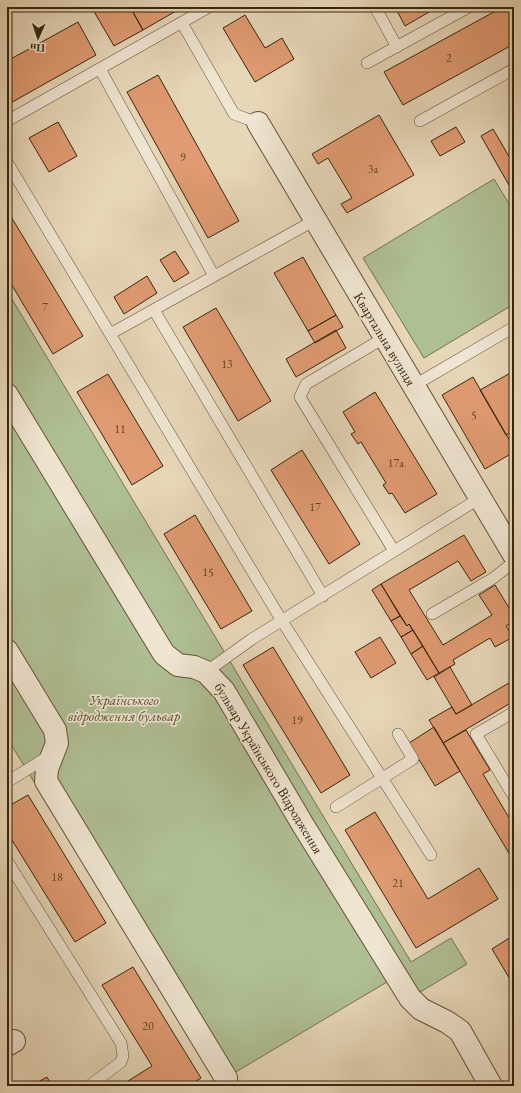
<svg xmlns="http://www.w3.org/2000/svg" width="521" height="1093" font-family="'EB Garamond',serif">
	<rect width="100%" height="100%" fill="#e7d7b9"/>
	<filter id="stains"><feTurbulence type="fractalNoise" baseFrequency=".005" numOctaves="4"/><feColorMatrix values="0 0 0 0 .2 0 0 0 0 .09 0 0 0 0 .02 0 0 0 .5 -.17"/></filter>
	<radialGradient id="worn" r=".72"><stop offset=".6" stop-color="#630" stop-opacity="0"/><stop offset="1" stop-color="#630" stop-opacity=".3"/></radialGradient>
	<path fill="#afbf94" stroke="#747250" d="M 494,179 L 514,212 L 514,304 L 424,358 L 363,258 Z
		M 7,291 L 411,962 L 451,938 L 467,964 L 410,998 L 397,976 L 219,1082 L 7,738 Z"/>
	<path fill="#e09b72" stroke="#39240d" d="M 94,7 L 130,7 L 143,30 L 114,46 L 92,8 Z
		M 130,7 L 183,7 L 143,30 Z
		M 395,7 L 435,7 L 436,8 L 405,26 Z
		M 503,7 L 514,7 L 514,44 L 403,105 L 384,72 Z
		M 245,15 L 265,48 L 282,38 L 294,59 L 255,82 L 223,28 Z
		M 78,22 L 96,55 L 7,105 L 7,61 Z
		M 158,75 L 239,221 L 208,238 L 127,92 Z
		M 379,115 L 414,175 L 347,213 L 341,204 L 352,198 L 328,158 L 318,164 L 312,154 Z
		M 58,122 L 77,156 L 49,172 L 29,138 Z
		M 456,127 L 465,142 L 440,156 L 431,141 Z
		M 493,129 L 514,165 L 514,194 L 481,136 Z
		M 7,210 L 83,336 L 53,354 L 7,277 Z
		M 175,251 L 189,273 L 174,282 L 160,260 Z
		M 303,257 L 336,315 L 308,331 L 274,273 Z
		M 147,276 L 157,293 L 124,314 L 114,297 Z
		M 216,308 L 271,401 L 238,421 L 183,327 Z
		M 336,315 L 343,327 L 315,343 L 308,331 Z
		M 336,330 L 346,348 L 296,377 L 286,359 Z
		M 514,371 L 514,430 L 506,435 L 480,390 Z
		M 108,374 L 163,466 L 132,485 L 77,392 Z
		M 473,377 L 514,448 L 514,452 L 485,469 L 442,395 Z
		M 375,392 L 437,494 L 405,513 L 392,493 L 389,494 L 383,485 L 386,483 L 361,442 L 358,444 L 351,434 L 355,432 L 343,412 Z
		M 302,450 L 360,544 L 329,564 L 271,470 Z
		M 195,515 L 252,611 L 221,629 L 164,534 Z
		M 464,535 L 486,572 L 471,581 L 458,561 L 409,590 L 443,645 L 492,615 L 479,595 L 495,585 L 514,616 L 514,621 L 506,626 L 513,637 L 495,647 L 490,638 L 453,660 L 455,664 L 439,673 L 409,624 L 407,626 L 381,584 Z
		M 381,584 L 400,616 L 391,621 L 372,590 Z
		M 400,616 L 407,626 L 409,624 L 413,630 L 401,637 L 391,621 Z
		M 413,630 L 423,646 L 411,654 L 401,637 Z
		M 380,637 L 396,663 L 371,678 L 355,652 Z
		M 423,646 L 439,673 L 427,680 L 411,654 Z
		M 273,647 L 350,775 L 321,793 L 243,665 Z
		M 450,667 L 472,705 L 456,714 L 434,677 Z
		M 514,680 L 514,701 L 443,743 L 429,720 L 452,707 L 456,714 Z
		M 434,727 L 460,771 L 435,786 L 409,743 Z
		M 466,730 L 490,770 L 483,774 L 514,826 L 514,853 L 510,855 L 443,743 Z
		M 28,795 L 106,923 L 75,942 L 7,832 L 7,807 Z
		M 375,812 L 428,899 L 479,868 L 498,899 L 416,948 L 345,830 Z
		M 514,935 L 514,986 L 492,949 Z
		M 133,967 L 201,1078 L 188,1086 L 120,1086 L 152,1066 L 102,985 Z
		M 47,1077 L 52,1086 L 40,1086 L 38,1082 Z"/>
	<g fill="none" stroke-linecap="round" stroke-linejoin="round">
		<defs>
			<path id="lane" d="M 375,7 L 397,47
				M 182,23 L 234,114 L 258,123
				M 367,63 L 469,7
				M 100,69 L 214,276
				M 7,121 L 209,7
				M 420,121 L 514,69
				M 7,162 L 282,621 L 431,855
				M 154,310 L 323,596
				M 110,334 L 315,220
				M 384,338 L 306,384 L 300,397 L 394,551
				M 413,386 L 514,327
				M 432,614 L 492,579 L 514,562
				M 206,672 L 252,639 L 480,498
				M 514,712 L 476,734 L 514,797
				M 7,782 L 49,756
				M 336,807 L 413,759 L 398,734
				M 7,861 L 121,1043 L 123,1056 L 121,1062 L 89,1086"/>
			<path id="street" d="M 258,123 L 514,555
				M 7,395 L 164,654 L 178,665 L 194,667 L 206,672 L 224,691 L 303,825 L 410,998 L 421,1009 L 447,1022 L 460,1031 L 491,1086
				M 7,651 L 55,730 L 57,743 L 47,769 L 46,781 L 226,1078 L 226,1086
				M 7,1045 L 14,1041"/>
		</defs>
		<use href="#lane" stroke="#645138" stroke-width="12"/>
		<use href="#street" stroke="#645138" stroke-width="24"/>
		<use href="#lane" stroke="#efe5d2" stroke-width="11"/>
		<use href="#street" stroke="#efe5d2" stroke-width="22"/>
	</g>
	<g text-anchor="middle" stroke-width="3.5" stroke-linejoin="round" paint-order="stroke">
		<g font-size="12" fill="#634226">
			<text x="449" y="62">2</text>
			<text x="183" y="161">9</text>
			<text x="373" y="173">3а</text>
			<text x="45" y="311">7</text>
			<text x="227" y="368">13</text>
			<text x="474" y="419">5</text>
			<text x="120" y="433">11</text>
			<text x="396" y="467">17а</text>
			<text x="315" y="511">17</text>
			<text x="208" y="576">15</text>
			<text x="297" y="724">19</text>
			<text x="57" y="881">18</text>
			<text x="398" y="887">21</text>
			<text x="148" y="1030">20</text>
		</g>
		<g font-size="14" fill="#39240d" stroke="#efe5d2">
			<text transform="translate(385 339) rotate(59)" y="5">Квартальна вулиця</text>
			<text transform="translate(269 768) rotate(59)" y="5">бульвар Українського Відродження</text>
		</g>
		<g font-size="14" font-style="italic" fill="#564b2f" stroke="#efe5d2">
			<text x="124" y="705">Українського<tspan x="124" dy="16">відродження бульвар</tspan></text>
		</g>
	</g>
	<rect width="521" height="1093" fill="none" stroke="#e7d7b9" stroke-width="24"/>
	<rect x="8" y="8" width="505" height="1077" fill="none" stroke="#39240d" stroke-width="2"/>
	<rect x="12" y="12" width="497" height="1069" fill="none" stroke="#39240d"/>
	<g transform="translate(38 38) rotate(183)" stroke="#efe5d2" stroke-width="3" paint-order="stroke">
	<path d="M0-3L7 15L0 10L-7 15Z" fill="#39240d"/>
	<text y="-6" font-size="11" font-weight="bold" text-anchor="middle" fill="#39240d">Пн</text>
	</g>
	<rect width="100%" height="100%" filter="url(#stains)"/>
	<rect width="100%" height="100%" fill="url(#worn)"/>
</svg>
